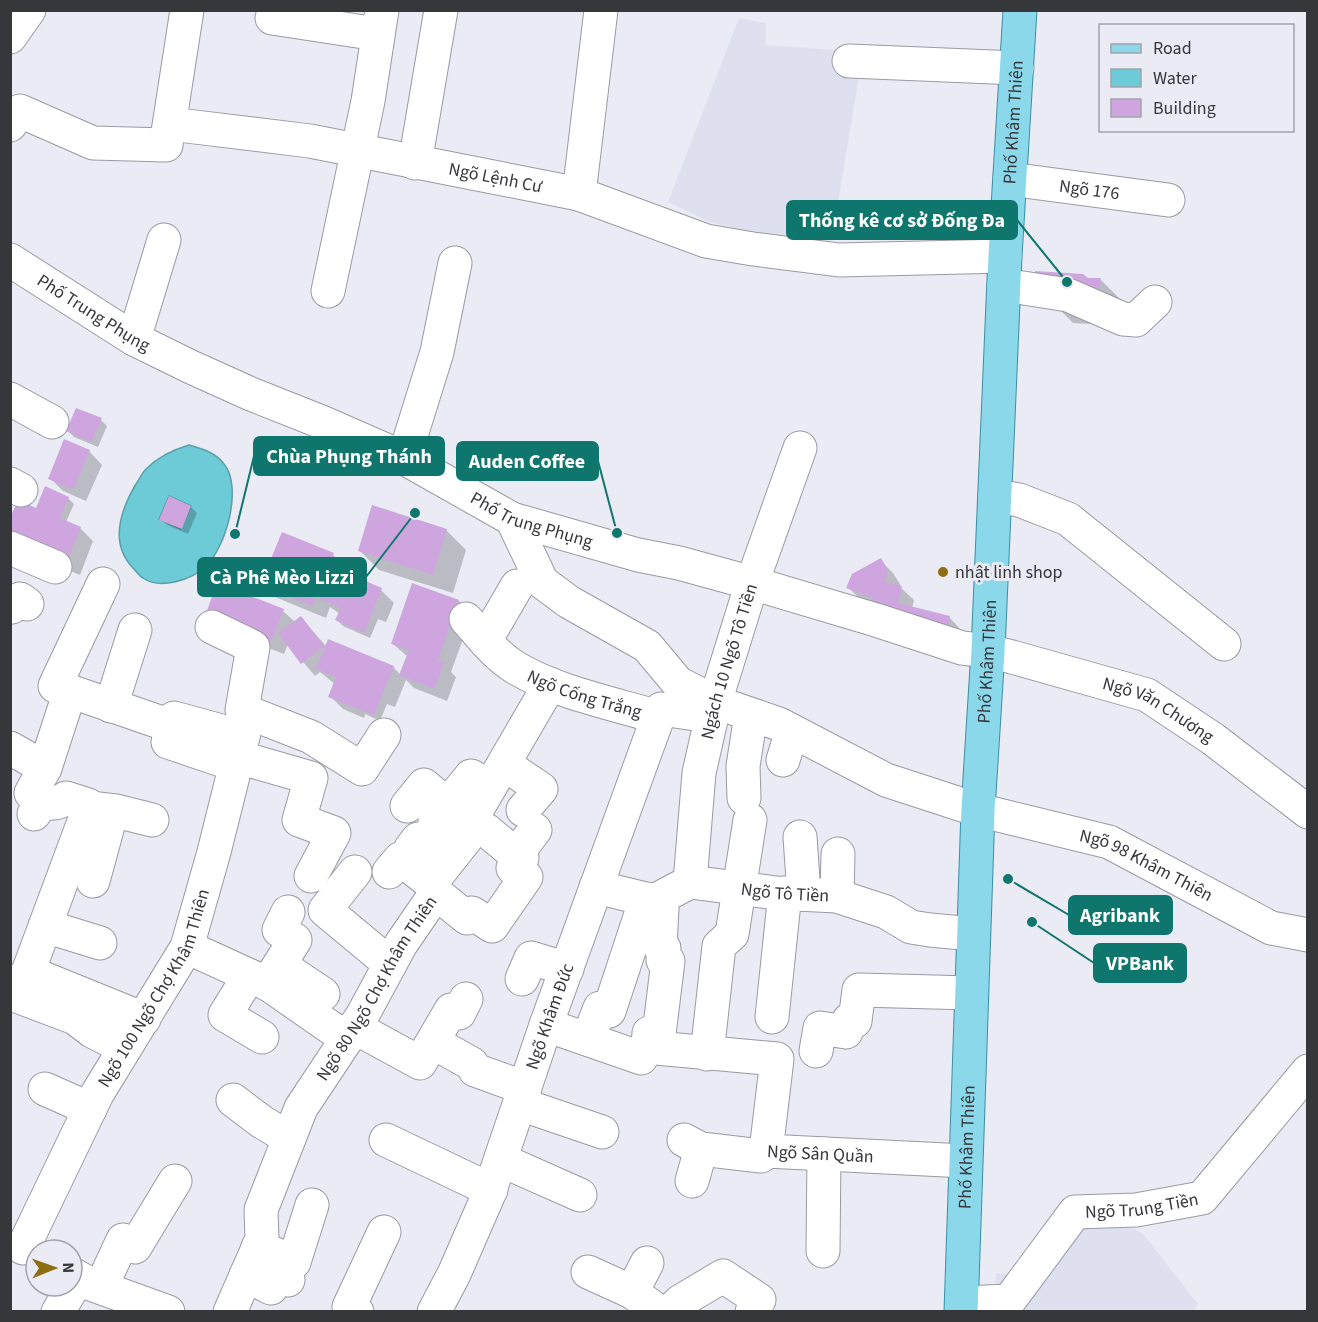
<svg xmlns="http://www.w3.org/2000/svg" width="1318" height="1322" font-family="'Source Sans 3',sans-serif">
	<rect width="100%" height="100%" fill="#eaebf4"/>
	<path fill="#dee0f0" d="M 739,18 L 766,23 L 766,45 L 863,52 L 831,244 L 759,235 L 710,222 L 668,202 Z
		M 1077,1215 L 1117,1216 L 1143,1234 L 1198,1304 L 1193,1312 L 994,1312 L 996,1273 L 1022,1276 Z"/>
	<path fill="#6dcbd7" stroke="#5c9fa8" stroke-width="1.5" fill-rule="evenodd" d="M 189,445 C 202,449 215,452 224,464 C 243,487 226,547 206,566 C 192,580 160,590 143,578 C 139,576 136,571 133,568 C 109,543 120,511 136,484 C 139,480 142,473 146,469 C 158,457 172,450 189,445 ZM 169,496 L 191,506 L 181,529 L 159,519 Z"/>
	<path fill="#0003" d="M 1087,279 L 1100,279 L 1137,316 L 1107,325 L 1073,323 L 1036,286 Z
		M 101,420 L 107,426 L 98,447 L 74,437 L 68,431 Z
		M 89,451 L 102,465 L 86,501 L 63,491 L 50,478 Z
		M 68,498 L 74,504 L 66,522 L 80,528 L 93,541 L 80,575 L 18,549 L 36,510 Z
		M 191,507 L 197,513 L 188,534 L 167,525 L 161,519 Z
		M 373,507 L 447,531 L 466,550 L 453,593 L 379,570 L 359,550 Z
		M 333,555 L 343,564 L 355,569 L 368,582 L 381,590 L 394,603 L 386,622 L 378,619 L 370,638 L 343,626 L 337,620 L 340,614 L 330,607 L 326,618 L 275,597 L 262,584 Z
		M 880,560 L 893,573 L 900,584 L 900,587 L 914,600 L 912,608 L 949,617 L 962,631 L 960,645 L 861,600 L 848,587 Z
		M 459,601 L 472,614 L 451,672 L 456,677 L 447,701 L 414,688 L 406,680 L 395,707 L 387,704 L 380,721 L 365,714 L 364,718 L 343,709 L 330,696 L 335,684 L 320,672 L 315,676 L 288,644 L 284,654 L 219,629 L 283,611 L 295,622 L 301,618 L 326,646 L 393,667 L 401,675 L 408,657 L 392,643 Z"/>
	<path fill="#cea5df" d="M 1035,271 L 1083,274 L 1088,278 L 1101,278 L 1097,300 L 1034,287 Z
		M 76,408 L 102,418 L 91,442 L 66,431 Z
		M 64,439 L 90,450 L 73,489 L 48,479 Z
		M 45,486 L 69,497 L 60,518 L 81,527 L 66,563 L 10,539 L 10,518 L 18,500 L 36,508 Z
		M 169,496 L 191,506 L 182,529 L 159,520 Z
		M 372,505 L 447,529 L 433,575 L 358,551 Z
		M 282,532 L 334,553 L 313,606 L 260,585 Z
		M 881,558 L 888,570 L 885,582 L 902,586 L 898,603 L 950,616 L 947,633 L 869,611 L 873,598 L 846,588 L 852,574 Z
		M 336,560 L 356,568 L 353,576 L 382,588 L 364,633 L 335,620 L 341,608 L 320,599 Z
		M 217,583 L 284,609 L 271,642 L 205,616 Z
		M 412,583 L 459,600 L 438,660 L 444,663 L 434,689 L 399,675 L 409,650 L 391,644 Z
		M 301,616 L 324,646 L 301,664 L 278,633 Z
		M 328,639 L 394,666 L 374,715 L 328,697 L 336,677 L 316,669 Z"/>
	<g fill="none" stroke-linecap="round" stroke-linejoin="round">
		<defs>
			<g id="minor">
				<path d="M 272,18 L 377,34"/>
				<path d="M 10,37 L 29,10"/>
				<path d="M 849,61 L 1017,68"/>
				<path id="s1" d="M 170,124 L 310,141 L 579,194 L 706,241 L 753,249 L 839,260 L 1005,256"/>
				<path d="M 10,125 L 20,111 L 93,143 L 166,145 L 187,10"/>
				<path d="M 415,163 L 441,10"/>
				<path id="s2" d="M 1010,179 L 1168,200"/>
				<path d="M 579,194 L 601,10"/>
				<path id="s3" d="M 10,260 L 134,339 L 191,367 L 251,394 L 324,423 L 404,458 L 512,519 L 638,555 L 679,563 L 752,583 L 876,620 L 962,648 L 988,651 L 1012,657 L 1147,695 L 1213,739 L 1308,812"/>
				<path d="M 1004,285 L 1068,295 L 1123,319 L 1136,320 L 1155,302"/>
				<path d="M 328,291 L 368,101 L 382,10"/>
				<path d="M 134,339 L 164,240"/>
				<path d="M 10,399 L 52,422"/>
				<path d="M 404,458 L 437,352 L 455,263"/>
				<path d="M 10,484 L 21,490"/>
				<path d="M 995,496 L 1019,500 L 1068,519 L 1224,644"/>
				<path id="s4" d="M 512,519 L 542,582 L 569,602 L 647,646 L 678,683 L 715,702 L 779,724 L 886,780 L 978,810 L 1109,842 L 1271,928 L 1308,935"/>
				<path d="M 10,548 L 55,567"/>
				<path d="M 103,584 L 55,686 L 171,726 L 174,718 L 243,737"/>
				<path d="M 10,606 L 12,607 L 20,599 L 27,604"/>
				<path id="s5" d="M 466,619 C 481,636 496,656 516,668 C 559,693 611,703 658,717 L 661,709 L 702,715 L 715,702"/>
				<path d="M 212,627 L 253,647 L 242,710 L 311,737 L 362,769 L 384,735"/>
				<path d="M 485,641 L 517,586"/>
				<path d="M 111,706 L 135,630"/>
				<path d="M 168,742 L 236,765"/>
				<path d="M 10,748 L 45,768"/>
				<path d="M 238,757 L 311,778 L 299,820 L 334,833 L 311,876"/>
				<path d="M 783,760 L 792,731"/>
				<path d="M 504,764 L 541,789 L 523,810"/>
				<path d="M 31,793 L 45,768 L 70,691"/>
				<path d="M 744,798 L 743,766 L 751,715"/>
				<path d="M 407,806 L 424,785 L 447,805"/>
				<path d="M 34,814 L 42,801 C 49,805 60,803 66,798 L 88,805 L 89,808"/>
				<path d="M 473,830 L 486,830 L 516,855 L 535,830"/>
				<path d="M 800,837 L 804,894"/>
				<path d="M 411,848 L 418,839 L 424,845 L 442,827 L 435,820 L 471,776 L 490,787"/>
				<path d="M 355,872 L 325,910 L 390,964"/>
				<path d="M 389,872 L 400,859 L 430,882"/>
				<path d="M 93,881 L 112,811"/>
				<path id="s6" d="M 690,882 L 699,773 L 715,702 L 752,583 L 800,448"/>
				<path id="s7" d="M 596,887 L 654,901 L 690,882 L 776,893 L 837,896 L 886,912 L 911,927 L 930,930 L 973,934"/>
				<path d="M 436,893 L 467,918 L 472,913 L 492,926 L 526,877 L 513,868 L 522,858 L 516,854"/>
				<path d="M 837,896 L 838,854"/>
				<path d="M 45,926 L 100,943"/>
				<path d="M 187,947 L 268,984 L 347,1039"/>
				<path d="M 280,965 L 323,994"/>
				<path d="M 249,976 L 225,1015 L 262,1037"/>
				<path d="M 522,979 L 531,958 L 567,969"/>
				<path d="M 11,981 L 18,985 L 14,995 L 75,1018 L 92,1031 L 125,1048"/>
				<path d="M 267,984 L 295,940 L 279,930 L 288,912"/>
				<path d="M 772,1017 L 785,893"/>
				<path d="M 144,1019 L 28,972 L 89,808 L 116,811 L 152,820"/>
				<path id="s8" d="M 546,1025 L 641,1058 L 645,1047 L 777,1059 L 766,1151 L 965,1161"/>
				<path d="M 354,1027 L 420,1063 L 451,1010 L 459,1013 L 466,999"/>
				<path d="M 588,1039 L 600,1008 L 609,1011 L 646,899"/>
				<path d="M 648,1047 L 649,1033 L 659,1034 L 668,961 L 663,960 L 664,948 L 660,947 L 662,909 L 654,901"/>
				<path d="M 447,1050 L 472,1064 L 475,1070 L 525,1088"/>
				<path d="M 816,1051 L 820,1028 L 846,1032 L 849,1020 L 855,1021 L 859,990 L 971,993"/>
				<path d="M 707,1054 L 719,946 L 732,934 L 750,820"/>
				<path d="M 45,1089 L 90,1109"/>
				<path d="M 233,1100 L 262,1122 L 289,1138"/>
				<path d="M 520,1104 L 602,1132"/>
				<path d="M 386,1140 L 491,1190"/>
				<path d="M 684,1140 L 701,1149 L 761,1156 L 766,1151"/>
				<path d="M 501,1160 L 580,1195"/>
				<path d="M 692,1181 L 701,1149"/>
				<path d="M 258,1247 L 294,1262 L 312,1205"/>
				<path id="s9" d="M 23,1248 L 97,1094 L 187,947 L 214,852 L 249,712"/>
				<path d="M 823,1251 L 824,1154"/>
				<path d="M 588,1272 L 632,1292 L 655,1309 L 653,1312"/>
				<path d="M 72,1274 L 88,1283 L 168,1312"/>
				<path d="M 246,1275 L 271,1288 L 277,1275 L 288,1280"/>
				<path d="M 101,1287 L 123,1240 L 135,1247 L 175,1181"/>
				<path d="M 632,1292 L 647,1263"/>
				<path id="s10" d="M 962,1303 L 1009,1301 L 1075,1212 L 1136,1210 L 1202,1198 L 1308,1071"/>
				<path d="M 58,1312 L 78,1278"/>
				<path id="s11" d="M 230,1312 L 262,1239 L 261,1210 L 301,1108 L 362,1016 L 401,944 L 436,893 L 431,883 L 473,830 L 472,818 L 550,684"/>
				<path d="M 357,1312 L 349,1307 L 384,1232"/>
				<path id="s12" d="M 434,1312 L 454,1274 L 488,1196 L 546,1025 L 658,717"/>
				<path d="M 669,1312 L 681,1301 L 723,1276 L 759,1300 L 752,1312"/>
			</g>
			<g id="major">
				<path id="s13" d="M 961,1312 L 978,810 L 988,651 L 1005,256 L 1020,10"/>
			</g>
		</defs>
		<use href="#minor" stroke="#999aa3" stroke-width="35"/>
		<use href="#major" stroke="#3b8fa4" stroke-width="35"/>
		<use href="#minor" stroke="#fff" stroke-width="33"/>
		<use href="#major" stroke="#8bd8eb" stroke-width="33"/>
	</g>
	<circle fill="#8d6e11" stroke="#eaebf4" stroke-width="2" cx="943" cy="572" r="6"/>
	<g text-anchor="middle" stroke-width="6" stroke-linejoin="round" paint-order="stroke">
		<g font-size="18" fill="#36373b" stroke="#eaebf4">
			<text dy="6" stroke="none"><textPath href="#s13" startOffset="1191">Phố Khâm Thiên</textPath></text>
			<text dy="6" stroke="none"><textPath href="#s1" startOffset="330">Ngõ Lệnh Cư</textPath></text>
			<text dy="6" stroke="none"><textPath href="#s2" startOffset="80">Ngõ 176</textPath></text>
			<text dy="6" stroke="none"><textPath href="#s3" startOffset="99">Phố Trung Phụng</textPath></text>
			<text dy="6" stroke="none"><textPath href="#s3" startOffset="585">Phố Trung Phụng</textPath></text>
			<text dy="6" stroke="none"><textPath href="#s13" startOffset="651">Phố Khâm Thiên</textPath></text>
			<text dy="6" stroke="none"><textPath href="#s6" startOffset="225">Ngách 10 Ngõ Tô Tiền</textPath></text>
			<text dy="6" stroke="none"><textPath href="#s5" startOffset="144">Ngõ Cống Trắng</textPath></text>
			<text dy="6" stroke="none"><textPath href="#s3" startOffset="1242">Ngõ Văn Chương</textPath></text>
			<text dy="6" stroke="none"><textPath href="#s4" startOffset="746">Ngõ 98 Khâm Thiên</textPath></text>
			<text dy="6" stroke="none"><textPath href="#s7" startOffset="196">Ngõ Tô Tiền</textPath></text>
			<text dy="6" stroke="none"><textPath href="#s9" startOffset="292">Ngõ 100 Ngõ Chợ Khâm Thiên</textPath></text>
			<text dy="6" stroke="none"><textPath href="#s11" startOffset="360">Ngõ 80 Ngõ Chợ Khâm Thiên</textPath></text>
			<text dy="6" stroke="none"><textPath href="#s12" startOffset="318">Ngõ Khâm Đức</textPath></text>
			<text dy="6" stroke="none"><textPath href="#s13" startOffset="165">Phố Khâm Thiên</textPath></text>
			<text dy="6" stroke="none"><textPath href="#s8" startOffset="392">Ngõ Sân Quần</textPath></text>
			<text dy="6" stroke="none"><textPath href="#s10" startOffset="225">Ngõ Trung Tiền</textPath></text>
		</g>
		<g font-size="18" fill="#36373b" stroke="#eaebf4" text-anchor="start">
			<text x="955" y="578">nhật linh shop</text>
		</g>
	</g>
	<path fill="none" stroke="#0f766e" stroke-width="2" d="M1067 282L1017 220M235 534L254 456M617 533L598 461M415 513L366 577M1008 879L1069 915M1032 922L1094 963"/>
	<g fill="#0f766e" stroke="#eaebf4" stroke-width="2">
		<circle cx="1067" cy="282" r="6"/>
		<circle cx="235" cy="534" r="6"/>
		<circle cx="617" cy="533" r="6"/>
		<circle cx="415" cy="513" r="6"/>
		<circle cx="1008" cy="879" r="6"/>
		<circle cx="1032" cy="922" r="6"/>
	</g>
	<g fill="#0f766e" stroke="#0f766e" stroke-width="2">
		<rect x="787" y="201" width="230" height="38" rx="6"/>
		<rect x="254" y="437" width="190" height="38" rx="6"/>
		<rect x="457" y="442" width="141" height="38" rx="6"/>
		<rect x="198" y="558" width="168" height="38" rx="6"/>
		<rect x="1069" y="896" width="103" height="38" rx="6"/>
		<rect x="1094" y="944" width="92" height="38" rx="6"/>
	</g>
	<g font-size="20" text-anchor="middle" font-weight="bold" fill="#fff">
		<text x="902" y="227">Thống kê cơ sở Đống Đa</text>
		<text x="349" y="463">Chùa Phụng Thánh</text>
		<text x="527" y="468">Auden Coffee</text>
		<text x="282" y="584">Cà Phê Mèo Lizzi</text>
		<text x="1120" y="922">Agribank</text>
		<text x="1140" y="970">VPBank</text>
	</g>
	<rect width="1318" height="1322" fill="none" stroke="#36373b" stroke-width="24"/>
	<rect x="1099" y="24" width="195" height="108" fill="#eaebf4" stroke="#a2a3aa" stroke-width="1.5"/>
	<rect x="1111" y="44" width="30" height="9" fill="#8bd8eb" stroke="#a2a3aa" stroke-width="1.5"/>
	<text x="1153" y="54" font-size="18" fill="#36373b">Road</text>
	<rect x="1111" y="69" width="30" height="18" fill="#6dcbd7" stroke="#a2a3aa" stroke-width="1.5"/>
	<text x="1153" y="84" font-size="18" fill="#36373b">Water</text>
	<rect x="1111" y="99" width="30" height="18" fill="#cea5df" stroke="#a2a3aa" stroke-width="1.5"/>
	<text x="1153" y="114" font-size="18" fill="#36373b">Building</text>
	<g transform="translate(54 1268) rotate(89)"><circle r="28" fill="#eaebf4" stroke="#a2a3aa" stroke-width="1.5"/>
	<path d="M0-4.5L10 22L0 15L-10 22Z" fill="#8d6e11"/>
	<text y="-9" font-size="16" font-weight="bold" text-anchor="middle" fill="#36373b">N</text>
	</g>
</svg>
